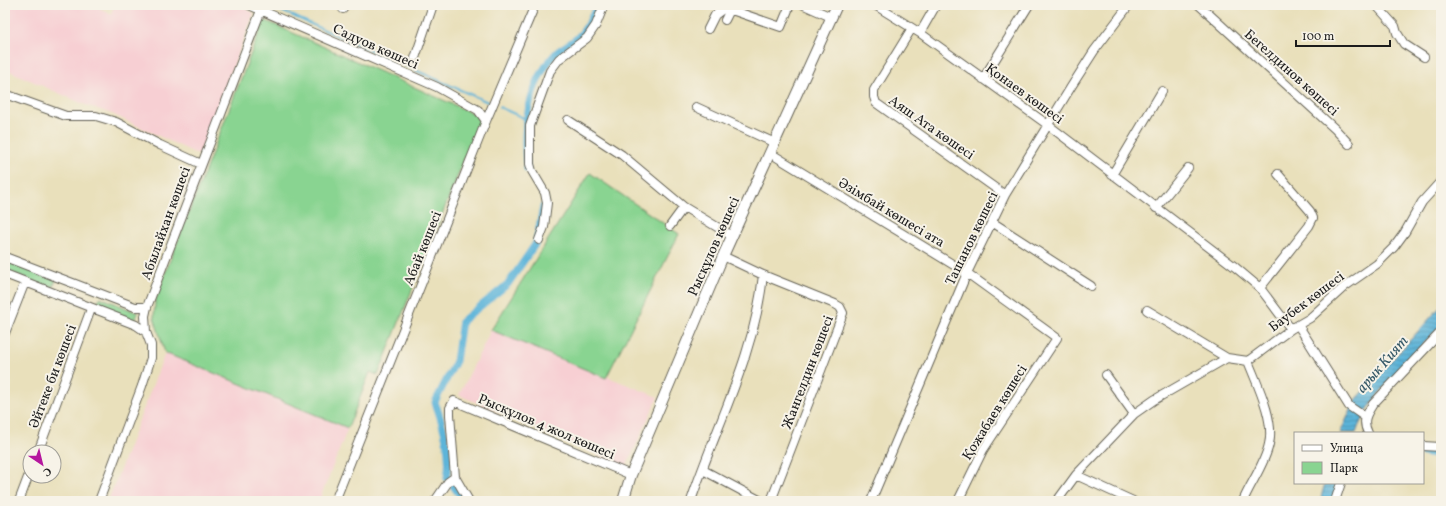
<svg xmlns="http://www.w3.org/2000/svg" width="1446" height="506" font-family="Vollkorn,serif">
	<defs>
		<pattern id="grass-tufts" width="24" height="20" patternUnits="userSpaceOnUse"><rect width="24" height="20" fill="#89d491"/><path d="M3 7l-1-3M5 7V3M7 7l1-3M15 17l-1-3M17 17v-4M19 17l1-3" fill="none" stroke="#76b57c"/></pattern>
		<pattern id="water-rules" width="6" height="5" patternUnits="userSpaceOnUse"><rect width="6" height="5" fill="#5cb4d9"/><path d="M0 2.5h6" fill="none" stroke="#4b92af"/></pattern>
	</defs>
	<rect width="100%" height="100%" fill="#f7f3e8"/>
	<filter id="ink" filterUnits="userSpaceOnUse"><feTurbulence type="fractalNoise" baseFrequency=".025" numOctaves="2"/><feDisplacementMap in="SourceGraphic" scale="8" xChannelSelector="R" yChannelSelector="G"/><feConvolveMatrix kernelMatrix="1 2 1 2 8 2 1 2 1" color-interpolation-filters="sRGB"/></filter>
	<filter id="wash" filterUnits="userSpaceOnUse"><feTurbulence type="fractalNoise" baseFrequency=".012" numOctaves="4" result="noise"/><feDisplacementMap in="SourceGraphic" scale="16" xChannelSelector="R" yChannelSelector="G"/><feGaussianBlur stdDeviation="0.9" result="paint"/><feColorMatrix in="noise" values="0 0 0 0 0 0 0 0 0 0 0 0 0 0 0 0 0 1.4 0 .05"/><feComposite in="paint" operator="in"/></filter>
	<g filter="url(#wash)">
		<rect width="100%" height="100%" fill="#e9e0bb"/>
		<path fill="#f7cfd3" d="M 5,5 L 94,5 L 111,14 L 114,5 L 238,5 L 254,13 L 199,155 L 112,114 L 83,104 L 5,69 Z
			M 491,330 L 658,397 L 626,467 L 459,395 Z
			M 165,353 L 348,428 L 319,501 L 108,501 Z"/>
		<path fill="url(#grass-tufts)" stroke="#527856" d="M 5,260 L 56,280 L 52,289 L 5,270 Z
			M 100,297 L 138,313 L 135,321 L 95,306 Z"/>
		<path fill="#89d491" stroke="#527856" d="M 264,20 L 481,117 L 378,375 L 370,372 L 348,428 L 165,353 L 154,317 L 155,302 L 164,276 Z
			M 590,173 L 679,234 L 606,378 L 491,330 Z"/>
		<path fill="url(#water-rules)" stroke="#3c687a" d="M 1441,306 L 1441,325 C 1416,353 1367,398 1356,433 L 1340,433 L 1355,401 Z
			M 1325,483 L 1339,483 L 1333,501 L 1320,501 Z"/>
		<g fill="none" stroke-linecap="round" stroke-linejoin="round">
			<path stroke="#5cb4d9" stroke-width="2" d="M 268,5 L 490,103
				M 499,107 L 526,119"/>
			<path stroke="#5cb4d9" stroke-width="7" d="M 527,169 C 521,130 528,83 556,53 C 562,47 570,44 576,39 C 587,29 591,18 597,5
				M 1423,453 L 1441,456
				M 447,478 C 452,453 443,425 435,402 L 456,361 L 462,321 L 508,284 L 536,243 L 543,207
				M 453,486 L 464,501"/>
		</g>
	</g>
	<g filter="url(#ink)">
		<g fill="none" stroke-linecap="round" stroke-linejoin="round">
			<defs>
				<path id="minor" d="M 249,5 L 437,87 L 478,110 L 486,121
					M 717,5 L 781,27 L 790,5
					M 804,5 L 831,17
					M 875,5 L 920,33 L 1048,125 L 1235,267 L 1260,288 L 1291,329
					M 1199,5 L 1335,129 L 1349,144
					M 1376,5 L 1395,26 L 1397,33 L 1404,44 L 1424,57
					M 343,9 L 344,5
					M 725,20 L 731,8
					M 912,28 L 874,90 L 874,97 L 876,103 L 1005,195
					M 708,29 L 715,15 L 723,9
					M 920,33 L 936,5
					M 415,58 L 433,5
					M 983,79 L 1029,5
					M 5,94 L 66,116 L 96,116 L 116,122 L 160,145 L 201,164
					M 696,107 L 775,143
					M 568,120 L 622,155 L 684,207 L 732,236
					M 770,153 L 967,273 L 1057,338 L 983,450 L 958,501
					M 1112,175 L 1162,91
					M 1156,208 L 1188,168
					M 992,222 L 1091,286
					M 670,226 L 684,207
					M 539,240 L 544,227 L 547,203 L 545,193 L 532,171 L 530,164 L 530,126 L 550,71 L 559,59 L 587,38 L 596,25 L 604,5
					M 723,256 L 763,275 L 835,304 L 840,307 L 843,313 L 771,501
					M 5,257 L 135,307 L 147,307
					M 5,274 L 136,325 L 146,332
					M 1260,288 L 1309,226 L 1313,218 L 1310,211 L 1278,174
					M 1147,310 L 1227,358
					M 1298,325 L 1349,406 L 1365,417
					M 5,333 L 25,282
					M 1248,361 L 1291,329 L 1310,318 L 1344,287 L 1377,264 L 1394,247 L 1405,232 L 1422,202 L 1441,181
					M 1106,375 L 1134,414
					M 1368,433 C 1362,421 1366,415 1373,404 L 1441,332
					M 1423,446 L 1441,447
					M 38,452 L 91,309
					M 703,470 L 761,501
					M 1076,475 L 1133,501
					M 19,501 L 30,472
					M 99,501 L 142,386 L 151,358 L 151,345 L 146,332 L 145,316 L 147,307 L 263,5
					M 335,501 L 486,121 L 535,5
					M 435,501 L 448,482 L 455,477
					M 469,501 L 455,477 L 450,415 L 450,408 L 454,401 L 631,475
					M 691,501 C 716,426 755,355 763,275
					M 871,501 L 967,273 L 1005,195 L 1071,87 L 1094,51 L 1129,5
					M 1057,501 L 1076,475 L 1134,414 L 1154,400 L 1227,358 L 1248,361
					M 1243,501 C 1251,482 1265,464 1269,444 C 1275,420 1257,384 1248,361
					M 1335,501 L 1341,483"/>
				<path id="major" d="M 623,501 L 631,475 L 723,256 L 837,5"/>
			</defs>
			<use href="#minor" stroke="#646154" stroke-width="10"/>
			<use href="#major" stroke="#646154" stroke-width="12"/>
			<use href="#minor" stroke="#fff" stroke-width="8"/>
			<use href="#major" stroke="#fff" stroke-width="10"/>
		</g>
	</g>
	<g text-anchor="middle" stroke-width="4" stroke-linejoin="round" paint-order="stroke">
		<g font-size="14" fill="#1c1c1c" stroke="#f7f3e8">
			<text transform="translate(376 46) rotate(24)" y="5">Садуов көшесі</text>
			<text transform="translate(1292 72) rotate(42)" y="5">Бегелдинов көшесі</text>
			<text transform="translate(1025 93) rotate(36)" y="5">Қонаев көшесі</text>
			<text transform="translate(932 127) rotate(35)" y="5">Аяш Ата көшесі</text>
			<text transform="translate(892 212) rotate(31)" y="5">Әзімбай көшесі ата</text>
			<text transform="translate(165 223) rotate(-70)" y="5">Абылайхан көшесі</text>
			<text transform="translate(971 238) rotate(-64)" y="5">Ташанов көшесі</text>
			<text transform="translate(713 246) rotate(-66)" y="5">Рысқұлов көшесі</text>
			<text transform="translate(422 248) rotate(-68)" y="5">Абай көшесі</text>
			<text transform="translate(1306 301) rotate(-37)" y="5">Баубек көшесі</text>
			<text transform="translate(807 372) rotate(-69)" y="5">Жангелдин көшесі</text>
			<text transform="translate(52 376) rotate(-69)" y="5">Әйтеке би көшесі</text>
			<text transform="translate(994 412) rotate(-58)" y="5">Қожабаев көшесі</text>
			<text transform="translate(547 426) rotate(23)" y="5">Рысқұлов 4 жол көшесі</text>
		</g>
		<g font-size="15" font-style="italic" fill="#365968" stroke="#f7f3e8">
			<text transform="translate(1382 364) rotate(-49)" y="5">арык Кият</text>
		</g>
	</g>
	<rect width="1446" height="506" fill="none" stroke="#f7f3e8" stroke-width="20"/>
	<rect x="1294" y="432" width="130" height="52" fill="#f7f3e8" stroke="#9f9d96"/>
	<rect x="1302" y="445" width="20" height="6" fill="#ffffff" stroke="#9f9d96"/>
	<text x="1330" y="452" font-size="12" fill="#1c1c1c">Улица</text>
	<rect x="1302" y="462" width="20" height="12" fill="#89d491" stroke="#9f9d96"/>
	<text x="1330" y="472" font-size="12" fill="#1c1c1c">Парк</text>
	<g transform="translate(42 464) rotate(145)"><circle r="19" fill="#f7f3e8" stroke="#9f9d96"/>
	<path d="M0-3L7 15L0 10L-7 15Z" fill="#b5179e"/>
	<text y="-6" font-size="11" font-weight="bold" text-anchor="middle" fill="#1c1c1c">С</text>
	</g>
	<path d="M1296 40v6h94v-6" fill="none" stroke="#1c1c1c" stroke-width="2"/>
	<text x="1302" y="40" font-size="12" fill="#1c1c1c" stroke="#f7f3e8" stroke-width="3" paint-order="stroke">100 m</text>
</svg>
